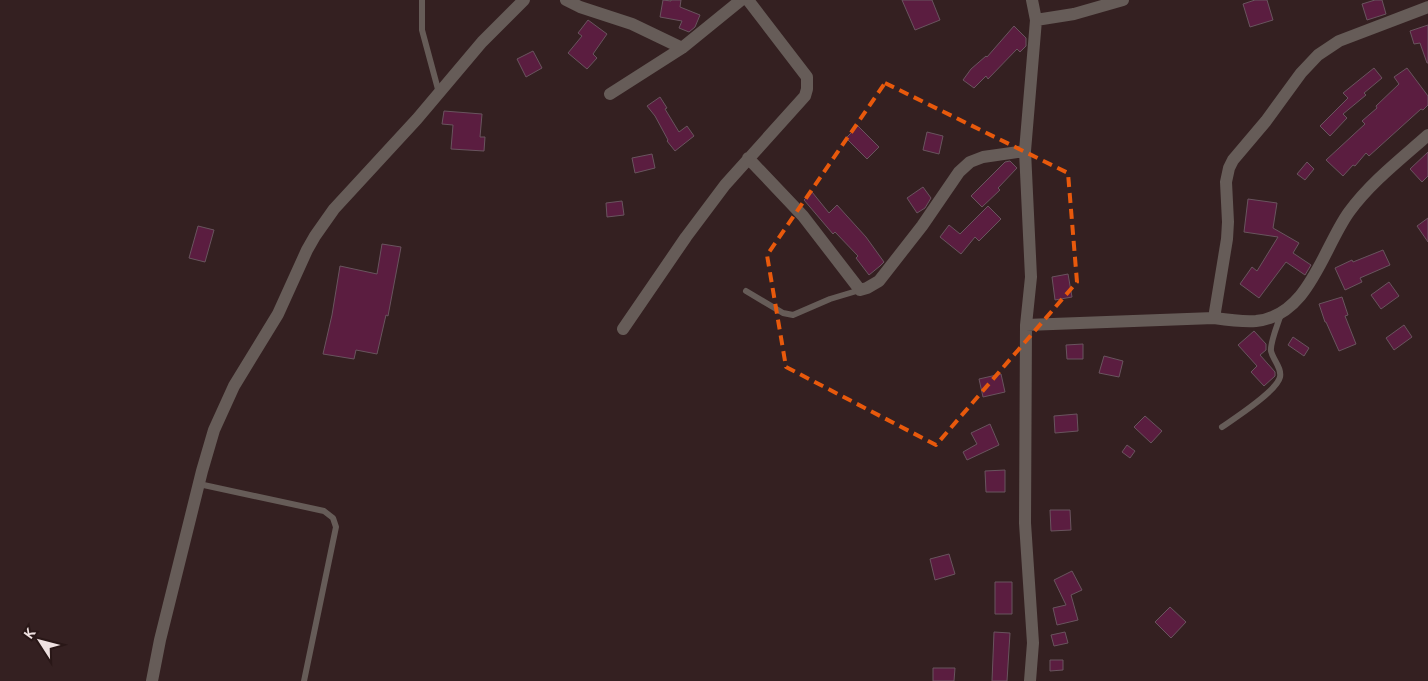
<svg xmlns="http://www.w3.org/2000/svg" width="1428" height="681" font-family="Ubuntu,sans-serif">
<rect width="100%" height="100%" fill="#342021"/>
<path fill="#5b1d40" stroke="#69545e" d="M663,0L671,1V0H681L680,7L700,15L695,27L689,32L679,28L682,21L660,17Z
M902,0H932L940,20L915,30Z
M1255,0H1267L1273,20L1250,27L1243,4Z
M1375,0H1382L1386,14L1367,20L1362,4Z
M588,20L607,34L593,54L597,58L587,69L568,53L582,36L578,33Z
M1428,25V63H1427L1420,43L1414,44L1410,31Z
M1014,26L1026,38V46L1020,52L1017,49L988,79L986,76L974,88L963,80L971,69L986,56L987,57Z
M533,51L542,68L526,77L517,59Z
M1374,68L1382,78L1364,93L1366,95L1343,114L1347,118L1330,136L1320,126L1348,98L1343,93Z
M1407,68L1428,96V105L1423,110L1421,109L1369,156L1366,153L1355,166L1353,165L1343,176L1326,160L1365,124L1362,121L1377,108L1376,106L1399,84L1394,77Z
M660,97L667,108L665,109L679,132L687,126L694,136L675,151L667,141L668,140L655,116L647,106Z
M444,111L482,114L480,137H485L484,151L451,149L453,125L442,124Z
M858,126L879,147L867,159L846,138Z
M927,132L943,136L939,154L923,150Z
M1428,152V176L1422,182L1410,169Z
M652,154L655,168L635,173L632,158Z
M1010,161L1017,168L998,188L1000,190L982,207L971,196L1005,162Z
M1307,162L1314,169L1305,180L1297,174Z
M923,187L931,198L925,208L917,213L907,198Z
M812,192L829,213L837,205L866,237L884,262L880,266L869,275L856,258L858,256L835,232L833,234L804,200Z
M1248,199L1277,203L1273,228L1299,243L1293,253L1311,265L1305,275L1286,262L1259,298L1240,284L1252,267L1257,271L1278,237L1244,232Z
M622,201L624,215L607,217L606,203Z
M988,206L1001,219L979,241L975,237L961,254L940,237L949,225L960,234Z
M1428,218V242L1417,226Z
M198,226L214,230L205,262L189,258Z
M382,244L401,247L388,316L386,315L377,354L356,350L354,359L323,354L332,315L340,266L377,274Z
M1383,250L1390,265L1360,278L1362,282L1345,290L1335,268L1352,260L1353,262Z
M1068,274L1072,297L1055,300L1052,277Z
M1389,282L1399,296L1381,309L1371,295Z
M1342,297L1348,315L1345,316L1356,344L1339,351L1326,322H1325L1319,304Z
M1404,325L1412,337L1394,350L1386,338Z
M1254,331L1266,344V350L1260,355L1275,372V376L1264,386L1251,372L1257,366L1238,345Z
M1293,337L1309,348L1304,356L1288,345Z
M1083,344V359H1067L1066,345Z
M1104,356L1123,361L1119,377L1099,373Z
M1001,374L1005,392L983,397L979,379Z
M1077,414L1078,431L1055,433L1054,416Z
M1145,416L1162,431L1151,443L1134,427Z
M990,424L999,445L967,460L963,452L977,444L971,433Z
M1127,445L1135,451L1130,458L1122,452Z
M1005,470V492H986L985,471Z
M1050,510H1070L1071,530L1051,531Z
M949,554L955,574L935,580L930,559Z
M1072,571L1082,590L1071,595L1078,620L1057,625L1053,608L1066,605L1054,580Z
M995,582H1012V614H995Z
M1170,607L1186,622L1171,638L1155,622Z
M994,632L1010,633L1007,681H992Z
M1065,632L1068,643L1054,646L1051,635Z
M1050,660H1063V670L1050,671Z
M933,668H955L954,681H933Z"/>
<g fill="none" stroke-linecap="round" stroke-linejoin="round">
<path stroke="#665c58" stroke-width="6" d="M422,0V30L439,93
M746,291L783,313L793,315L830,299L860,290
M1222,427C1235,418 1277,391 1280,377C1282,368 1273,360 1271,351C1270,342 1278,324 1281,314
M199,484L324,511L333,518L336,527L304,681"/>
<path stroke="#665c58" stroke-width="12" d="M566,0L580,7L632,24L682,48
M1036,20L1074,14L1123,0
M610,94L682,48L741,0
M748,158L803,216L860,290L867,288L879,281L922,226L959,172L970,162L983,157L1025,151
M1214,318L1227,239L1228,222L1226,182L1229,168L1233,160L1266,121L1301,73L1318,55L1339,41L1428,7
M1026,325L1214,318C1228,320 1242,322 1256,321C1309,316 1323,248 1349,212C1371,182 1401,159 1428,135
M623,329L686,237L725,185L805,96L807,89V77L748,0
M152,681L160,640L202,471L214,430L234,386L278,314L307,250L315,236L334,209L417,119L482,42L524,0
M1030,681L1033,643L1025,523L1026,325L1031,277L1025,151L1036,20L1032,0"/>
</g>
<path fill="none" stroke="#e8590c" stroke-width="4" stroke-dasharray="10 6" stroke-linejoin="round" d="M885,83L1068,173L1077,282L936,445L786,367L767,255Z"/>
<g transform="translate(40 641) rotate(306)" stroke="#291717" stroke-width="4" paint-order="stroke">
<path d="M0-4L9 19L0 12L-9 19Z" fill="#efe1e1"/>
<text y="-8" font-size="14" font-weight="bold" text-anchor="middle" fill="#efe1e1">K</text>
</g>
</svg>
